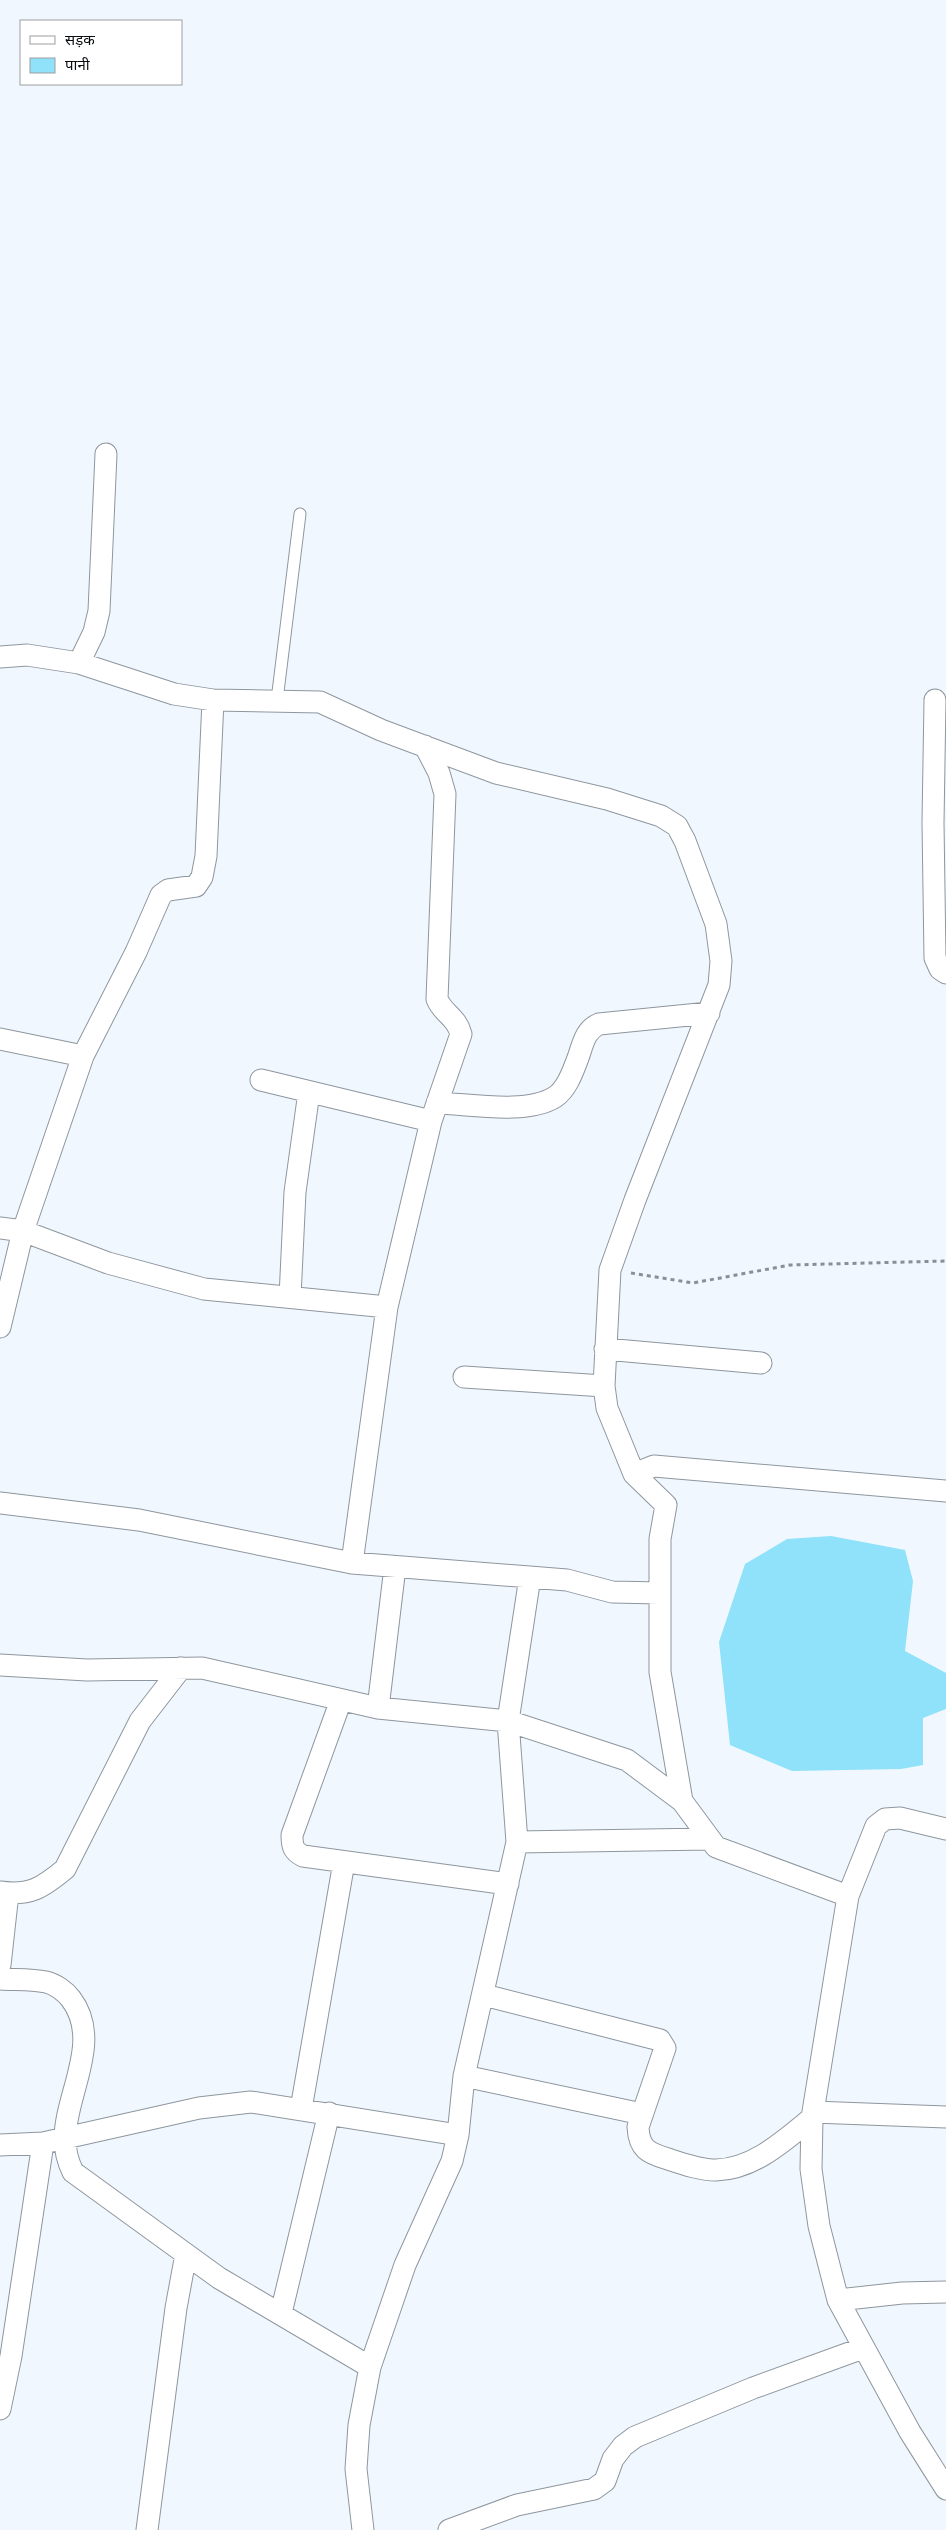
<svg xmlns="http://www.w3.org/2000/svg" width="946" height="2530" font-family="Montserrat,'Noto Sans Devanagari',sans-serif">
<rect width="100%" height="100%" fill="#f0f7ff"/>
<path fill="#8fe2f9" d="M831,1536L905,1550L913,1581L905,1651L946,1673V1709L923,1718V1765L901,1769L792,1771L730,1745L719,1642L745,1564L787,1539Z"/>
<g fill="none" stroke-linecap="round" stroke-linejoin="round">
<defs>
<path id="service" d="M277,700L300,514"/>
<path id="minor" d="M0,657L27,655L79,663L174,694L213,700L320,702L381,730L496,773L607,799L661,816L677,826L685,841L716,924L721,961L719,985L635,1200L610,1270L604,1386L607,1408L634,1474L666,1505L660,1539V1672L682,1801
M79,663L94,632L99,611L106,454
M935,700L933,823L935,958L940,969L946,973
M0,1039L83,1056
M261,1080L431,1121
M437,1103C470,1104 526,1115 555,1097C567,1089 573,1071 578,1058C583,1044 585,1030 599,1024L709,1013
M0,1228L23,1231L108,1263L204,1289L387,1307
M290,1297L295,1192L309,1092
M0,1327L23,1231L83,1056L136,952L161,895L168,890L196,886L202,877L206,856L213,700
M605,1349L761,1363
M464,1377L604,1386
M634,1474L654,1466L946,1491
M0,1503L139,1520L352,1563L567,1580L612,1592L660,1593
M352,1563L387,1307L431,1121L461,1034C456,1016 443,1014 437,999L445,794L439,773L425,746
M0,1665L87,1670L202,1668L378,1708L508,1721L627,1760L682,1801L716,1847L848,1896
M341,1700L292,1835C292,1846 293,1851 303,1856L508,1884
M378,1708L395,1567
M946,1829L900,1818L885,1819L876,1826L848,1896L812,2118L811,2169L819,2226L838,2300L910,2432L946,2489
M517,1842L709,1839
M0,1892C30,1896 42,1888 65,1869L140,1721L181,1668
M0,1965L8,1893
M0,1979C15,1980 31,1979 46,1982C55,1984 65,1991 71,1999C103,2041 65,2094 65,2139C65,2151 68,2162 73,2172L219,2278L370,2367
M484,1995L660,2040L665,2048L638,2127C639,2149 648,2153 668,2159C683,2164 700,2170 716,2170C754,2169 785,2140 812,2118
M464,2076L642,2114
M301,2109L344,1862
M813,2112L946,2117
M0,2145L43,2143L199,2108L251,2102L458,2135
M838,2300L902,2293L946,2292
M281,2313L329,2113
M0,2409L11,2356L43,2143
M147,2530L176,2308L186,2254
M363,2530L356,2469L359,2425L370,2367L405,2265L452,2161L458,2135L464,2076L517,1842L508,1721L530,1577
M449,2530L517,2505L594,2489L605,2481L613,2459L623,2446L635,2437L753,2388L863,2348"/>
</defs>
<use href="#service" stroke="#8e969e" stroke-width="13"/>
<use href="#minor" stroke="#8e969e" stroke-width="23"/>
<path stroke="#8a8f95" stroke-width="3" stroke-dasharray="4 4" stroke-linecap="butt" d="M631,1273L693,1283L790,1265L946,1261"/>
<use href="#service" stroke="#fff" stroke-width="11"/>
<use href="#minor" stroke="#fff" stroke-width="21"/>
</g>
<rect x="20" y="20" width="162" height="65" fill="#ffffff" stroke="#9d9e9f"/>
<rect x="30" y="36" width="25" height="8" fill="#ffffff" stroke="#9d9e9f"/>
<text x="65" y="45" font-size="15" fill="#0a0d10">सड़क</text>
<rect x="30" y="58" width="25" height="15" fill="#8fe2f9" stroke="#9d9e9f"/>
<text x="65" y="70" font-size="15" fill="#0a0d10">पानी</text>
</svg>
